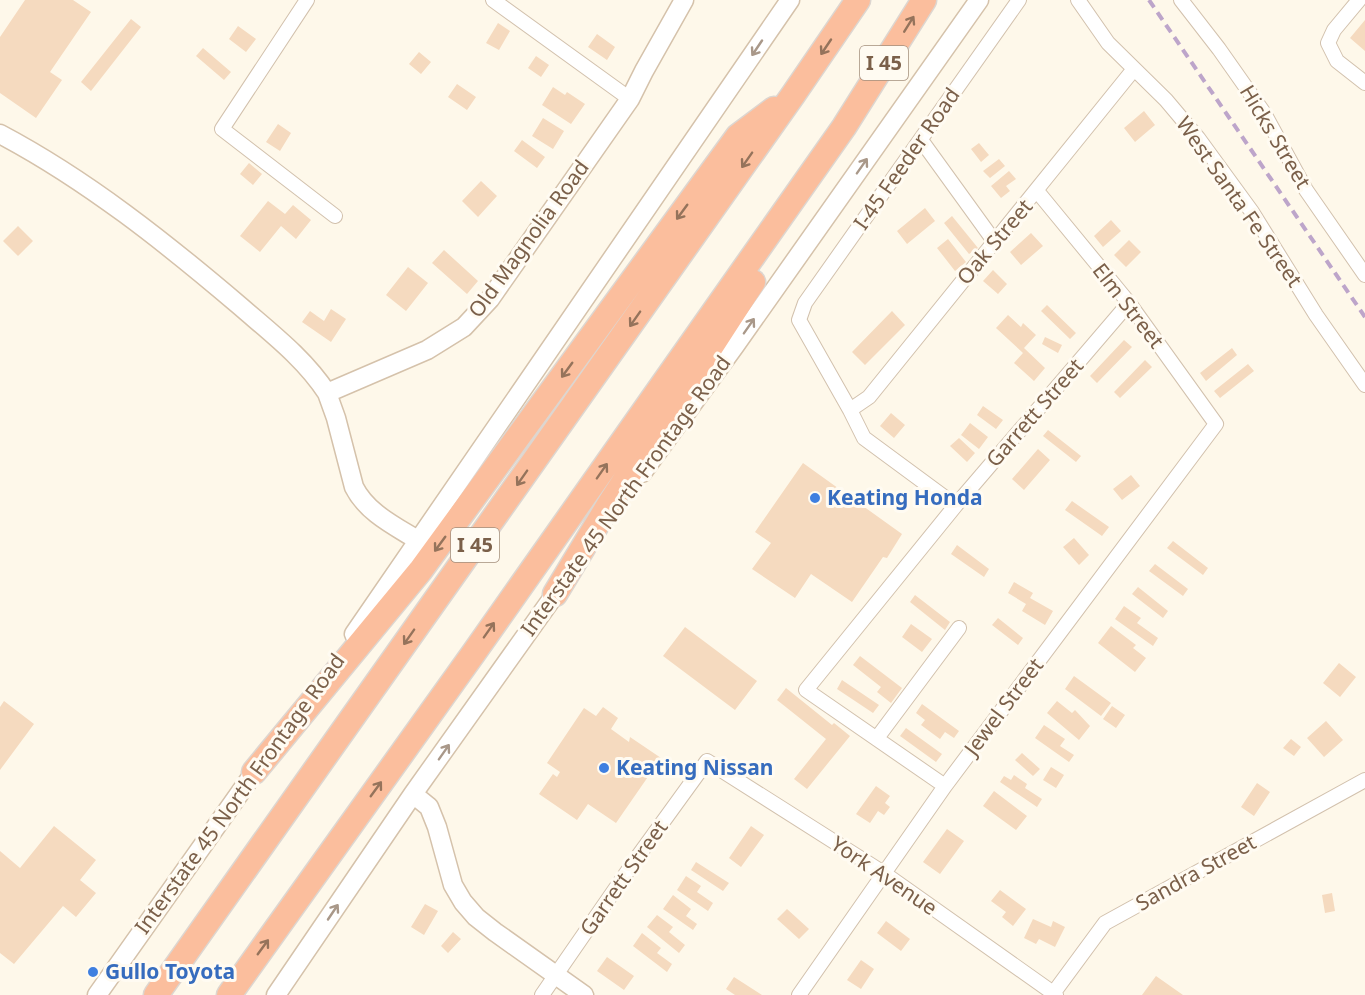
<svg xmlns="http://www.w3.org/2000/svg" width="1365" height="995" font-family="'Noto Sans',sans-serif">
<rect width="100%" height="100%" fill="#fef8ea"/>
<path fill="#f5dabf" d="M25,0H73L91,12L50,72L62,80L36,118L0,93V37Z
M131,19L141,27L91,91L81,82Z
M1365,20V51L1350,38Z
M498,23L510,31L499,50L486,43Z
M238,26L256,39L246,52L229,39Z
M597,34L615,47L607,60L588,47Z
M203,48L231,72L224,80L196,56Z
M419,52L431,62L421,74L409,64Z
M536,56L549,65L541,77L528,68Z
M457,84L476,97L467,110L448,97Z
M553,87L565,95L567,92L585,104L571,124L542,105Z
M1144,111L1155,125L1135,142L1124,128Z
M543,118L564,131L553,149L532,136Z
M278,124L291,133L280,151L266,142Z
M522,140L545,157L537,168L514,151Z
M979,143L989,155L981,162L971,149Z
M999,159L1005,166L990,178L983,171Z
M249,163L262,174L253,185L240,174Z
M1009,171L1016,179L1006,186L1010,191L1001,198L991,186Z
M481,181L497,196L478,217L462,201Z
M268,201L285,214L293,205L311,220L296,239L281,226L260,252L240,236Z
M925,208L935,221L907,244L897,231Z
M952,216L978,248L969,254L944,223Z
M1111,220L1121,231L1103,247L1094,236Z
M18,226L33,241L18,256L3,241Z
M1031,233L1043,246L1021,265L1010,252Z
M948,239L966,262L955,271L937,248Z
M1129,240L1141,252L1126,267L1114,255Z
M444,250L478,281L467,294L432,263Z
M408,267L428,283L406,311L386,295Z
M993,270L1007,284L998,294L983,281Z
M1047,305L1076,333L1070,339L1041,311Z
M331,309L346,319L331,342L302,322L310,311L324,321Z
M892,311L905,325L865,365L852,352Z
M1008,315L1021,327L1023,323L1036,335L1024,348L1045,368L1034,381L1014,363L1023,353L996,328Z
M1045,337L1062,345L1058,353L1042,344Z
M1124,340L1132,347L1097,383L1090,376Z
M1232,348L1237,355L1206,381L1200,373Z
M1145,360L1152,367L1120,398L1114,392Z
M1248,364L1254,371L1220,398L1214,391Z
M983,406L1003,420L996,429L977,415Z
M891,413L905,425L894,438L880,426Z
M970,423L988,437L979,449L961,435Z
M1048,430L1081,456L1076,462L1043,436Z
M959,438L975,453L967,462L950,446Z
M1038,449L1050,460L1024,490L1012,479Z
M803,463L902,534L887,558L883,557L852,602L811,574L795,598L752,569L771,543L755,532Z
M1131,475L1140,486L1122,500L1113,489Z
M1072,501L1109,527L1102,536L1065,510Z
M1074,538L1089,555L1079,565L1063,547Z
M1173,541L1208,568L1203,575L1167,548Z
M957,545L989,569L984,577L951,554Z
M1155,564L1188,589L1183,596L1149,571Z
M1014,582L1033,593L1030,598L1053,611L1045,625L1022,611L1026,604L1008,593Z
M1138,587L1168,611L1163,618L1132,594Z
M915,595L950,622L945,630L910,602Z
M1124,606L1141,618L1137,623L1158,638L1153,646L1115,619Z
M998,618L1023,638L1018,645L992,625Z
M911,624L932,639L922,652L902,637Z
M1111,626L1136,645L1133,648L1146,658L1135,672L1098,643Z
M685,627L757,681L735,710L663,656Z
M860,656L902,688L891,703L877,692L881,687L853,665Z
M1339,663L1356,677L1340,697L1323,683Z
M1074,676L1111,703L1101,716L1065,689Z
M842,680L879,705L873,713L837,689Z
M786,688L832,725L834,723L850,736L807,789L794,779L826,739L777,700Z
M4,701L34,724L0,770V707Z
M1057,701L1072,713L1075,710L1090,726L1079,740L1047,713Z
M922,704L959,731L954,738L945,732L940,739L921,725L925,720L916,713Z
M1112,706L1125,715L1116,728L1103,719Z
M603,707L618,718L611,729L629,742L630,737L661,758L616,823L588,804L577,820L539,794L553,774L557,777L560,772L547,763L584,708L596,716Z
M1326,721L1343,740L1324,757L1307,738Z
M1044,725L1065,739L1060,746L1074,755L1069,762L1035,738Z
M906,728L942,754L936,762L900,736Z
M1291,739L1301,747L1294,756L1283,748Z
M1022,753L1040,769L1033,776L1015,760Z
M1051,767L1064,775L1056,788L1043,780Z
M1014,775L1027,784L1025,788L1042,799L1037,807L1000,782L1004,776L1011,780Z
M1257,783L1270,792L1254,816L1241,807Z
M876,786L890,796L885,803L890,807L884,815L878,811L870,823L856,814Z
M994,791L1027,816L1016,830L983,806Z
M54,826L96,860L80,880L96,893L76,917L63,906L14,964L0,953V851L20,868Z
M751,826L764,835L741,867L729,858Z
M947,829L964,841L940,874L923,862Z
M696,862L729,883L723,891L691,870Z
M686,876L701,886L697,892L713,903L708,911L677,890Z
M1000,890L1026,909L1013,926L1002,917L1006,912L991,901Z
M1332,893L1335,911L1325,913L1322,895Z
M673,895L691,909L686,916L697,924L693,930L663,909Z
M425,904L438,911L424,935L411,927Z
M787,909L809,929L799,939L777,919Z
M657,915L673,927L669,932L685,945L679,953L647,927Z
M1033,919L1051,927L1053,921L1065,927L1055,947L1039,939L1036,944L1024,938Z
M886,921L910,939L901,951L877,933Z
M453,932L461,939L448,953L441,946Z
M642,933L661,948L657,953L672,964L667,972L633,946Z
M607,957L634,976L624,990L597,971Z
M861,960L874,969L861,989L847,980Z
M1156,976L1183,995H1142Z
M734,977L762,995H735L726,989Z"/>
<g fill="none" stroke-linecap="round" stroke-linejoin="round">
<defs>
<path id="street" d="M307,0L222,129L335,216
M493,0L630,99
M1078,0L1108,43L1166,100L1198,138L1252,212L1316,315L1365,385
M1181,0L1219,49L1264,113L1306,190L1365,275
M1359,0L1334,30L1328,43L1337,61L1365,83
M921,140L994,241
M850,410L869,397L1134,69
M944,497L864,438L850,410L799,320L805,303L1019,0
M877,738L959,628
M945,786L806,690L956,505L1129,303
M542,995L636,859L707,761L885,874L1056,995
M799,995L945,786L1216,424L1129,303L1037,191
M1052,995L1105,923L1365,780"/>
<path id="secondary" d="M0,134C87,180 166,243 240,306C271,333 304,358 327,393L427,350L464,327L490,299L630,99L644,71L684,0
M327,393L336,418L354,487C367,513 395,526 419,541
M642,473L734,347L979,0
M354,634L790,0
M413,794L429,807L437,827L453,885L463,902L476,917L495,932L584,995
M97,995L261,763
M276,995L413,794L561,586"/>
<path id="highway" d="M555,594L610,503L753,282
M254,772L420,571L738,136L774,109
M156,995L793,95L858,0
M229,995L473,654L844,127L924,0"/>
</defs>
<use href="#street" stroke="#d2c1ad" stroke-width="16"/>
<use href="#secondary" stroke="#d5c2ab" stroke-width="21"/>
<use href="#highway" stroke="#ddd6d0" stroke-width="27"/>
<use href="#street" stroke="#fff" stroke-width="14"/>
<use href="#secondary" stroke="#fff" stroke-width="18"/>
<use href="#highway" stroke="#fbbe9d" stroke-width="24"/>
<path stroke="#bda5ca" stroke-width="4" stroke-dasharray="9 6" stroke-linecap="butt" d="M1149,0L1365,317"/>
</g>
<defs><path id="oneway-shaft" d="M-6 0H5M1.5-3L5.5 0L1.5 3" fill="none" stroke-width="1.6" stroke-linecap="round" stroke-linejoin="round" transform="scale(1.5)"/></defs>
<g stroke="#95735b">
<use href="#oneway-shaft" transform="translate(909 24) rotate(-58)"/>
<use href="#oneway-shaft" transform="translate(826 47) rotate(124)"/>
<use href="#oneway-shaft" transform="translate(747 160) rotate(125)"/>
<use href="#oneway-shaft" transform="translate(682 212) rotate(126)"/>
<use href="#oneway-shaft" transform="translate(635 319) rotate(125)"/>
<use href="#oneway-shaft" transform="translate(567 370) rotate(126)"/>
<use href="#oneway-shaft" transform="translate(602 471) rotate(-55)"/>
<use href="#oneway-shaft" transform="translate(522 478) rotate(125)"/>
<use href="#oneway-shaft" transform="translate(440 544) rotate(126)"/>
<use href="#oneway-shaft" transform="translate(489 630) rotate(-55)"/>
<use href="#oneway-shaft" transform="translate(409 637) rotate(125)"/>
<use href="#oneway-shaft" transform="translate(376 789) rotate(-54)"/>
<use href="#oneway-shaft" transform="translate(263 947) rotate(-54)"/>
</g>
<g stroke="#a99889">
<use href="#oneway-shaft" transform="translate(757 48) rotate(124)"/>
<use href="#oneway-shaft" transform="translate(862 166) rotate(-55)"/>
<use href="#oneway-shaft" transform="translate(749 326) rotate(-55)"/>
<use href="#oneway-shaft" transform="translate(444 752) rotate(-55)"/>
<use href="#oneway-shaft" transform="translate(333 912) rotate(-56)"/>
</g>
<g fill="#3f7fe0" stroke="#fffbf2" stroke-width="2">
<circle cx="815" cy="498" r="6"/>
<circle cx="604" cy="768" r="6"/>
<circle cx="93" cy="972" r="6"/>
</g>
<g text-anchor="middle" stroke-width="6" stroke-linejoin="round" paint-order="stroke">
<g fill="#fffbf2" stroke="#a38e7c" stroke-width="1.5">
<rect x="860" y="46" width="48" height="34" rx="4.5"/>
<rect x="451" y="528" width="48" height="34" rx="4.5"/>
</g>
<g font-size="20" font-weight="bold" fill="#7b604a">
<text x="884" y="70">I 45</text>
<text x="475" y="552">I 45</text>
</g>
<g font-size="21" fill="#7b604a" stroke="#fffbf2">
<text transform="translate(1275 137) rotate(59)" y="7">Hicks Street</text>
<text transform="translate(907 159) rotate(-55)" y="7">I-45 Feeder Road</text>
<text transform="translate(1239 202) rotate(55)" y="7">West Santa Fe Street</text>
<text transform="translate(529 239) rotate(-54)" y="7">Old Magnolia Road</text>
<text transform="translate(995 242) rotate(-50)" y="7">Oak Street</text>
<text transform="translate(1128 306) rotate(52)" y="7">Elm Street</text>
<text transform="translate(1035 413) rotate(-49)" y="7">Garrett Street</text>
<text transform="translate(626 496) rotate(-54)" y="7">Interstate 45 North Frontage Road</text>
<text transform="translate(1004 707) rotate(-53)" y="7">Jewel Street</text>
<text transform="translate(240 794) rotate(-54)" y="7">Interstate 45 North Frontage Road</text>
<text transform="translate(1196 873) rotate(-29)" y="7">Sandra Street</text>
<text transform="translate(884 876) rotate(34)" y="7">York Avenue</text>
<text transform="translate(624 878) rotate(-55)" y="7">Garrett Street</text>
</g>
<g font-size="21" font-weight="bold" fill="#366cbe" stroke="#fffbf2" text-anchor="start">
<text x="827" y="505">Keating Honda</text>
<text x="616" y="775">Keating Nissan</text>
<text x="105" y="979">Gullo Toyota</text>
</g>
</g>
</svg>
